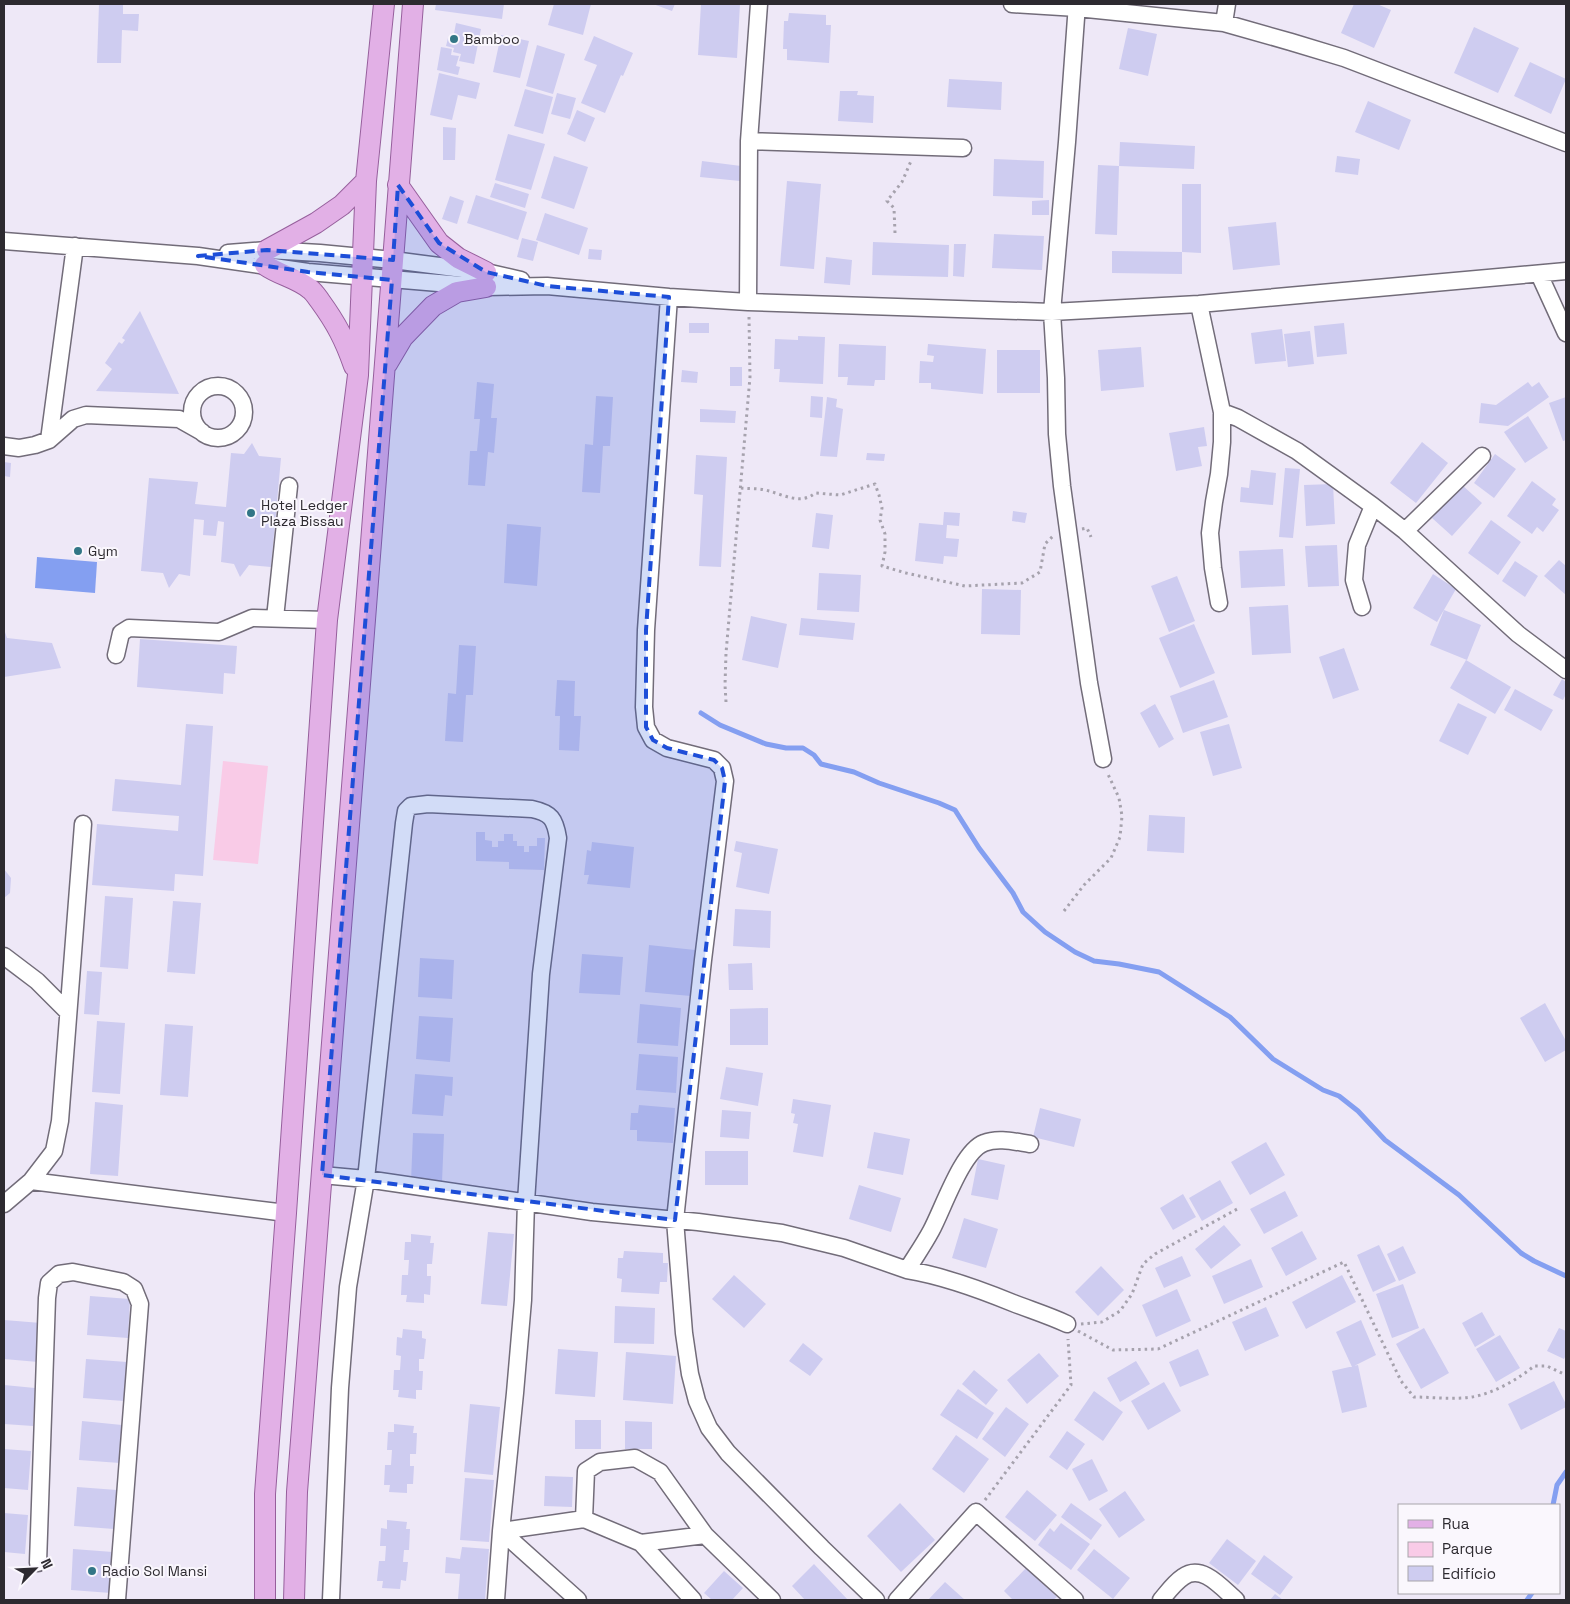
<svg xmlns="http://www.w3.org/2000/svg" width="1570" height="1604" font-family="'Space Grotesk',sans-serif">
<rect width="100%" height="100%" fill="#eee8f7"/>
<path fill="#f9cbe7" d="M223,761L268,766L258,864L213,860Z"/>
<path fill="#849ff1" d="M37,557L97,562L95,593L35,588Z"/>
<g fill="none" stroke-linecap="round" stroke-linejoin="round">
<path stroke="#849ff1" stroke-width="5" d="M701,713L720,725L766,744L786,748H803L814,755L821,764L854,772L879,783L939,803L955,810L979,848L1013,893L1023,912L1045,932L1075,952L1094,961L1119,964L1159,972L1230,1017L1273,1059L1323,1090L1339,1096L1358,1111L1385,1140L1459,1195L1521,1253L1534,1261L1566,1276
M1553,1505L1557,1485L1566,1472
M1527,1600L1532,1593"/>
</g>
<path fill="#ceccf0" d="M99,4H123V14H139L138,31L122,30L121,63H97Z
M436,4H504L502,19L435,10Z
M554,4H591L583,35L548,25Z
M653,4H675L672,11Z
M701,4H740L737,58L698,55Z
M1354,4H1377L1391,10L1374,48L1341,33Z
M789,13L826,15V25H831L829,63L787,60V49H783L784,21H788Z
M456,23L481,29L474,64L459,61L461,54L453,52L454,48L446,46L448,38L453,39Z
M1474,27L1519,48L1498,93L1454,73Z
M1128,28L1157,34L1148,76L1119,69Z
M501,35L529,41L520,78L493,72Z
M594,36L633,53L623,76L621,75L605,113L581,103L597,65L584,60Z
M537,45L565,54L553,94L526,86Z
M441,47L452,49L451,55L459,56L456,66L460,67L458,75L437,70Z
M1530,62L1566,79L1551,114L1514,96Z
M439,73L480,83L476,99L458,95L452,120L430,115Z
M949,79L1002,82L1001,110L947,107Z
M525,89L553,97L543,134L514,126Z
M840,91H858L857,95L874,96L873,123L838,121Z
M557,93L576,98L570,119L551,114Z
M1368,101L1411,120L1399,150L1355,132Z
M577,110L595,118L585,142L567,134Z
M443,127L456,128L455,160H443Z
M508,134L545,144L531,190L495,180Z
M1120,142L1195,146L1194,169L1119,166Z
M554,156L588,167L574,209L541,198Z
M1337,156L1360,159L1358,175L1335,172Z
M994,159L1044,161L1043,198L993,196Z
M702,161L741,166L740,181L700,177Z
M1098,165L1119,166L1117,235L1095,234Z
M787,181L821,184L814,269L780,266Z
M495,183L529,194L525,208L490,197Z
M1182,184H1201V253L1182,252Z
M476,195L527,212L518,240L467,223Z
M450,196L464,201L457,224L442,219Z
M1049,200V215H1032V201Z
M545,213L588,228L579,255L536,240Z
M1276,222L1280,265L1233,270L1228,227Z
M994,234L1044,236L1042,270L992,268Z
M522,238L538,242L533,261L517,257Z
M873,242L949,245L948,277L872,275Z
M954,244H966L964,277L953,276Z
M589,249L602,250L601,260L588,259Z
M1112,251L1182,252V274L1112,273Z
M826,257L852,260L850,285L824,283Z
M140,311L179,394L96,391L112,369L105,363L119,342L122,344L125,340L122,338Z
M689,323H709V333H689Z
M1344,323L1347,354L1317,357L1314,326Z
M1282,329L1286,361L1255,364L1251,333Z
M1310,331L1314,364L1288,367L1284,334Z
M798,336L825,337L823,384L779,382L780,369H774L775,339L798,340Z
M839,344L886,346L885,380H875L874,386L847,385L848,377H838Z
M928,344L986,349L983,394L931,389V383H919L920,361L933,362L934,356L927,355Z
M1141,347L1144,387L1101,391L1098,350Z
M997,350H1040V393H997Z
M730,367H742V386H730Z
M682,370L698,372L697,383L681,382Z
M477,382L494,384L491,418H497L494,453L488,452L485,486L468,485L470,451H477L480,419H474Z
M1528,382L1532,387L1539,382L1549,397L1508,426L1479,423L1481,403L1496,405Z
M596,396L613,397L610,446H603L600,493L582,492L585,444L593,445Z
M811,396L823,397L822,418L810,417Z
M827,397L837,399L836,407L843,409L837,457L820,456Z
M1566,397V440L1563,441L1549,403Z
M700,409L736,411L735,423L700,422Z
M1528,416L1548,448L1525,463L1504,432Z
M1204,427L1207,446L1198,447L1202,466L1176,471L1169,433Z
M1422,442L1448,463L1416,503L1390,483Z
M252,443L259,456L281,458L271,567L249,565L240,577L234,564L221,562L224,522L218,521L216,536L203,535L204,520L194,519L190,576L179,574L169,588L163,573L141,571L149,478L198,482L195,504L226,507L231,453L244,454Z
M867,453L885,454L884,461L866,460Z
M1495,454L1516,469L1494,498L1474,483Z
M696,455L727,457L721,567L699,566L703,495L694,494Z
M4,462L11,463L10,477L4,476Z
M1285,468L1300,469L1293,538L1279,537Z
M1251,470L1276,473L1273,505L1240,502L1241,487L1249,488Z
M1532,481L1556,499L1552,505L1559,510L1543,532L1537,527L1532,534L1507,516Z
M1333,484L1335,524L1306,526L1304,485Z
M1462,485L1482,503L1452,536L1432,518Z
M1013,511L1027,513L1025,523L1012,521Z
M944,512L960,513L959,526L947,525L946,538L959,539L957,557L944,556L943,564L915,561L919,523L943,525Z
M816,513L833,515L829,549L812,547Z
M1491,520L1521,542L1498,575L1468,553Z
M507,524L541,527L537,586L504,583Z
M1337,545L1339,586L1308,587L1305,546Z
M1283,549L1285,586L1241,588L1239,551Z
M1559,560L1566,566V595L1544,576Z
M1515,561L1538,576L1525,597L1502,581Z
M819,573L861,575L859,612L817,610Z
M1433,574L1456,589L1437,622L1413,608Z
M1177,576L1195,621L1169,632L1151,586Z
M982,589L1021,590L1020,635L981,634Z
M1288,605L1291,653L1252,655L1249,607Z
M1444,610L1481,625L1467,660L1430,645Z
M751,616L787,624L778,668L742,660Z
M801,618L855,623L853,640L799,635Z
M1194,624L1215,673L1180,688L1159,638Z
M4,629L7,638L52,643L61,668L4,677Z
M140,639L237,646L235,674L224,673L223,694L137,687Z
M459,645L476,646L473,695H466L463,742L445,741L448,693L456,694Z
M1344,648L1359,690L1333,699L1319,657Z
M1466,660L1511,687L1495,714L1450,688Z
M1562,679L1566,682V694L1563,700L1553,695Z
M557,680L575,681L574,716H581L579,751L559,750L560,716H555Z
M1214,680L1228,717L1183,733L1170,696Z
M1515,689L1553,710L1541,731L1504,710Z
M1458,703L1487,717L1468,755L1439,741Z
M1155,704L1174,739L1159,748L1140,713Z
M186,724L213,726L203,876L175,874L174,891L92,885L97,824L178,831L179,816L112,811L115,779L181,785Z
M1229,724L1242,768L1213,776L1200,732Z
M1149,815L1185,817L1184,853L1147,851Z
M476,832H485V840L492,841V847H498V841H504V834H513V841H517V846H524V852H529V846H537V838H545L544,870L509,869V862L476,861Z
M736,841L778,849L769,894L736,887L742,853L734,851Z
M592,842L634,847L630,888L587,884L589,875H584L587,850L591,851Z
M4,869L11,878L10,893L4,898Z
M105,896L133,898L128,969L100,967Z
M173,901L201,903L195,974L167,972Z
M735,909L771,911L770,948L733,946Z
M649,945L695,950L691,996L645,992Z
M582,954L623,957L620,995L579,993Z
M420,958L454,960L452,999L418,997Z
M752,963L753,990H729L728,964Z
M87,971L102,972L99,1015L84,1014Z
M1545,1003L1566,1041V1050L1545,1062L1520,1018Z
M640,1004L681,1008L678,1046L637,1043Z
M768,1008V1045H730V1009Z
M419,1016L453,1018L450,1062L416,1059Z
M97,1021L125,1023L120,1094L92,1092Z
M165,1024L193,1026L188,1097L160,1095Z
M639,1054L678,1057L676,1093L636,1090Z
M726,1067L763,1073L758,1106L720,1099Z
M415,1074L453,1077L452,1096L445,1095L443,1116L412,1114Z
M793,1099L831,1105L823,1157L793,1152L798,1124L793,1123L795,1114L791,1113Z
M95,1102L123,1105L118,1176L90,1174Z
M639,1105L675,1108L673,1143L637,1141V1130H630L631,1113H638Z
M1040,1108L1081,1119L1074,1147L1033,1137Z
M722,1110L751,1112L749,1139L720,1137Z
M874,1132L910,1139L903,1175L867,1168Z
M413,1133L444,1134L442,1182L411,1181Z
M1266,1142L1285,1175L1250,1195L1231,1162Z
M705,1151H748V1185H705Z
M978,1159L1005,1165L998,1200L971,1195Z
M1220,1180L1233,1203L1202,1221L1189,1198Z
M859,1185L901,1198L891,1232L849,1219Z
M1285,1191L1298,1216L1264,1234L1250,1209Z
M1183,1194L1196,1217L1173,1230L1160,1208Z
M964,1218L998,1229L986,1268L952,1258Z
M1224,1225L1241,1245L1211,1269L1195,1249Z
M1302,1231L1317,1259L1286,1276L1271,1248Z
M488,1232L514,1234L507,1306L481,1304Z
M411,1234L431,1236L430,1243H434L432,1264H427V1276H431L430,1295L424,1294V1303L406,1302L407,1295H401L402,1275H408L409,1260H404L405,1242H411Z
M1379,1245L1396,1281L1373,1292L1357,1255Z
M1403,1246L1416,1273L1399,1281L1387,1254Z
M624,1251L663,1253V1263H668L667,1282H660L659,1294L621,1292L622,1279L617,1278L618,1258H623Z
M1182,1256L1191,1276L1164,1288L1155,1268Z
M1251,1259L1263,1287L1224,1304L1212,1276Z
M1101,1266L1124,1290L1098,1316L1075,1292Z
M734,1275L766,1304L744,1328L712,1299Z
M1342,1275L1356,1302L1306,1329L1292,1302Z
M1403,1284L1419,1328L1392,1338L1376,1294Z
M1177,1289L1191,1321L1156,1337L1142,1305Z
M90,1296L130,1299L128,1338L87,1335Z
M615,1306L655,1308L654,1344L614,1343Z
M1266,1307L1279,1336L1245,1351L1232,1322Z
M1482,1312L1495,1335L1475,1347L1462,1323Z
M4,1320L41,1323L38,1362L4,1359Z
M1361,1320L1376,1355L1352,1367L1336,1332Z
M1424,1328L1449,1373L1421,1389L1396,1344Z
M1559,1328L1566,1331V1355L1564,1359L1547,1351Z
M403,1329L422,1331V1338L426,1339L424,1359H419V1371H423L422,1390H416V1399L398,1397L399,1390H393L394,1370H400L401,1356L396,1355L397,1337L402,1338Z
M1500,1335L1520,1368L1496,1382L1476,1349Z
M803,1343L823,1359L810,1376L789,1361Z
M558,1349L598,1352L595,1397L555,1394Z
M1198,1349L1209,1375L1180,1387L1169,1362Z
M626,1352L676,1356L673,1404L623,1400Z
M1039,1353L1059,1376L1027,1404L1007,1380Z
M86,1359L127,1362L124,1401L83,1398Z
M1136,1361L1150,1384L1120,1402L1107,1378Z
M1358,1365L1367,1407L1342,1413L1332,1371Z
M974,1370L998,1390L986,1405L962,1384Z
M1554,1381L1566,1404V1407L1521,1430L1508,1404Z
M1164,1382L1181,1411L1148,1430L1131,1401Z
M4,1385L35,1388L33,1426L4,1424Z
M958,1389L994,1413L977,1439L940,1415Z
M1094,1391L1123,1412L1103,1441L1074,1420Z
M470,1404L500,1407L493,1475L464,1472Z
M1006,1407L1029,1424L1005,1457L982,1439Z
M575,1420H601V1449H575Z
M82,1421L122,1425L120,1463L79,1460Z
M625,1421L652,1422V1449H625Z
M394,1424L414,1426L413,1433H417L416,1454H410V1466H414L413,1484H407V1493L389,1492L390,1485H384L385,1465H391L392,1450H387L388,1432H394Z
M1067,1431L1085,1444L1067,1470L1049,1457Z
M956,1435L989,1459L964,1493L932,1469Z
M4,1449L31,1451L28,1490L4,1488Z
M1092,1459L1108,1491L1089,1501L1072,1469Z
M545,1476L573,1477L572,1507L544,1506Z
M465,1478L494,1480L489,1542L460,1540Z
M77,1487L117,1490L114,1529L74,1526Z
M1027,1490L1057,1515L1035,1541L1005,1517Z
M1125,1491L1145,1520L1119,1538L1099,1509Z
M900,1503L935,1540L901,1572L867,1536Z
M1071,1503L1102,1525L1091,1540L1061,1517Z
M4,1513L28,1515L25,1554L4,1552Z
M387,1520L407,1522L406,1529H410L409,1550H404L403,1562H408L406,1581L401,1580L400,1589L382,1588L383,1581H377L379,1561H385L386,1546H380L381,1528L387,1529Z
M1061,1523L1090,1544L1071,1570L1038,1545L1050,1528L1054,1532Z
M1227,1539L1256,1561L1238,1585L1209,1563Z
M462,1547L489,1549L485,1600L458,1599L460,1574L445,1573L446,1557L460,1559Z
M73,1549L113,1552L111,1593L71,1590Z
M1094,1549L1130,1578L1113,1599L1077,1570Z
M1264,1555L1293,1577L1280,1595L1251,1574Z
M814,1564L848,1600H805L792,1586Z
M1026,1568L1057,1597L1053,1600H1013L1004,1591Z
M724,1571L743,1588L732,1600H712L704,1593Z
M945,1582L965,1600H928Z
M1275,1594L1283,1600H1270Z"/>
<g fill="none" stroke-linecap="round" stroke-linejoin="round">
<defs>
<path id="minor" d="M1012,4L1077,8L1224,23L1291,42L1344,58L1566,143
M1077,4L1067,142L1052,312L1056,378L1057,434L1062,486L1089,683L1103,759
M1224,23L1227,4
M749,141L963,148
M4,241L198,256L308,272L486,287L547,286L669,297L748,302L1052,312L1199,304L1566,271
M228,253L267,250L320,253L393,260L486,272L521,280
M1539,274L1566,333
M669,297L646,630L644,707L646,727L653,740L667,748L714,760L722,768L725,781L703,960L675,1220L684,1333L690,1374L697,1401L709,1428L728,1453L822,1548L876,1600
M748,302L749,141L759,4
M1199,304L1222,412V442L1219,474L1214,502L1210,533L1213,568L1219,603
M192 412a26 26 0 1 1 52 0a26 26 0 1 1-52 0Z
M1222,412L1238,418L1297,451L1373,506L1405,531L1518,634L1566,670
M49,440L75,246
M4,446L19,448L35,445L49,440L73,419L86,415L179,419L202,432
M1405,531L1482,456
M1362,607L1354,580L1357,545L1373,506
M275,618L289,486
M116,655L121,633L129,628L219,632L252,618L327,620
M4,956L37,981L68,1012
M1030,1144C1016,1142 998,1137 984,1143C962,1151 943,1209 931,1231C924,1244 915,1257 907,1270C944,1276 979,1289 1013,1303C1031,1310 1050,1316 1067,1324
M322,1175L366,1179L592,1212L698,1222L782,1233L844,1248L907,1270
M31,1181L286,1213
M4,1204L31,1181L54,1151L60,1121L83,824
M584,1519L586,1471L600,1462L635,1458L660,1472L705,1535
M501,1531L584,1519L641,1543L693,1600
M501,1531L578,1600
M641,1543L705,1535L772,1600
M38,1563L47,1298L49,1283L59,1274L73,1272L123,1282L134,1289L140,1304L117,1600
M331,1600L340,1388L348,1287L366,1179L404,823L406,811L411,806L428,804L532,809C551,813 555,819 558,838L541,974L526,1202L523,1300L515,1393L501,1531L496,1600
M897,1600L976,1512L1075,1600
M1161,1600C1167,1593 1174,1583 1183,1577C1202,1563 1222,1588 1236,1600"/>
<path id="major" d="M398,185L439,243L458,258L486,272
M267,250L316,223L342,205L366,181
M265,265C279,275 297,278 310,289C314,292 317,297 320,301C336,323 345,340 354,366
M387,364L403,337L433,306L457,292L486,287
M265,1600V1494L286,1213L327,620L358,375L366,181L384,4
M294,1600L297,1492L413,4"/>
</defs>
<use href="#minor" stroke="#726c79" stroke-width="19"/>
<use href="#major" stroke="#965f9c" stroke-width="22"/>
<path stroke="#a6a2ad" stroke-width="3" stroke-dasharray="2.5 4" stroke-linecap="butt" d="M895,233L894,208L887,201L902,182L911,161
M741,488C750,489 760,488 769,491C784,495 801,505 815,493L840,495L875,484L879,495L882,508L880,520L885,534V552L882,566L906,573L965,586L1022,583L1040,572L1045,544L1054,535
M1082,529L1087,528L1091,537
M726,702L725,685L726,653L750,377L749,317
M1064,911L1084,885L1111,858L1120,837L1122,816L1119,798L1107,772
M1081,1324L1102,1322L1120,1311L1132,1294L1143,1264L1155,1254L1239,1208
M1078,1331L1113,1350L1158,1349L1344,1262L1401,1381L1414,1397C1433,1397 1453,1400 1472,1397C1492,1394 1519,1379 1534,1366H1547L1566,1375
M985,1500L1071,1385L1068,1339"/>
<use href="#minor" stroke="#fff" stroke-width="16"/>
<use href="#major" stroke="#e2b0e6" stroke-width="20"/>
</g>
<path fill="#1d4ed8" fill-opacity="0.2" stroke="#1d4ed8" stroke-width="4" stroke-dasharray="10 6" stroke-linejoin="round" d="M398,185L439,243L486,272L547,286L669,297L646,630V727L653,740L667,748L714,760L722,768L725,781L675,1220L322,1175L392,280L308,272L198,256L267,250L393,260Z"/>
<g fill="#327686" stroke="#faf7fd" stroke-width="2">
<circle cx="454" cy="39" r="5"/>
<circle cx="251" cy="513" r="5"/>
<circle cx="78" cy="551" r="5"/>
<circle cx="92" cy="1571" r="5"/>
</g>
<g text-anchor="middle" stroke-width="4" stroke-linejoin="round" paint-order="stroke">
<g font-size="14" fill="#2d2a30" stroke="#faf7fd" text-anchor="start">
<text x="464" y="44">Bamboo</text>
<text x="261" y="510">Hotel Ledger<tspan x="261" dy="16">Plaza Bissau</tspan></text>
<text x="88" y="556">Gym</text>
<text x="102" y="1576">Radio Sol Mansi</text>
</g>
</g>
<rect width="1570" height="1604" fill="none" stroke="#2d2a30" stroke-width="10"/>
<rect x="1398" y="1504" width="162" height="90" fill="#faf7fd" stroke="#a8a5ab"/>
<rect x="1408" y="1520" width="25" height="8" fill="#e2b0e6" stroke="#a8a5ab"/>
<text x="1442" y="1529" font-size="15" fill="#2d2a30">Rua</text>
<rect x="1408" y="1542" width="25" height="15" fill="#f9cbe7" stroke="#a8a5ab"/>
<text x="1442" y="1554" font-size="15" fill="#2d2a30">Parque</text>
<rect x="1408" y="1566" width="25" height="15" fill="#ceccf0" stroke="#a8a5ab"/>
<text x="1442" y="1579" font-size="15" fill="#2d2a30">Edifício</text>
<g transform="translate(35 1569) rotate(66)" stroke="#faf7fd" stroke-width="4" paint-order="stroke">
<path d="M0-4L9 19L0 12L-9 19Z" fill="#2d2a30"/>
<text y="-8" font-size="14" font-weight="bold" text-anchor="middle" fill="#2d2a30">N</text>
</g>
</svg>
